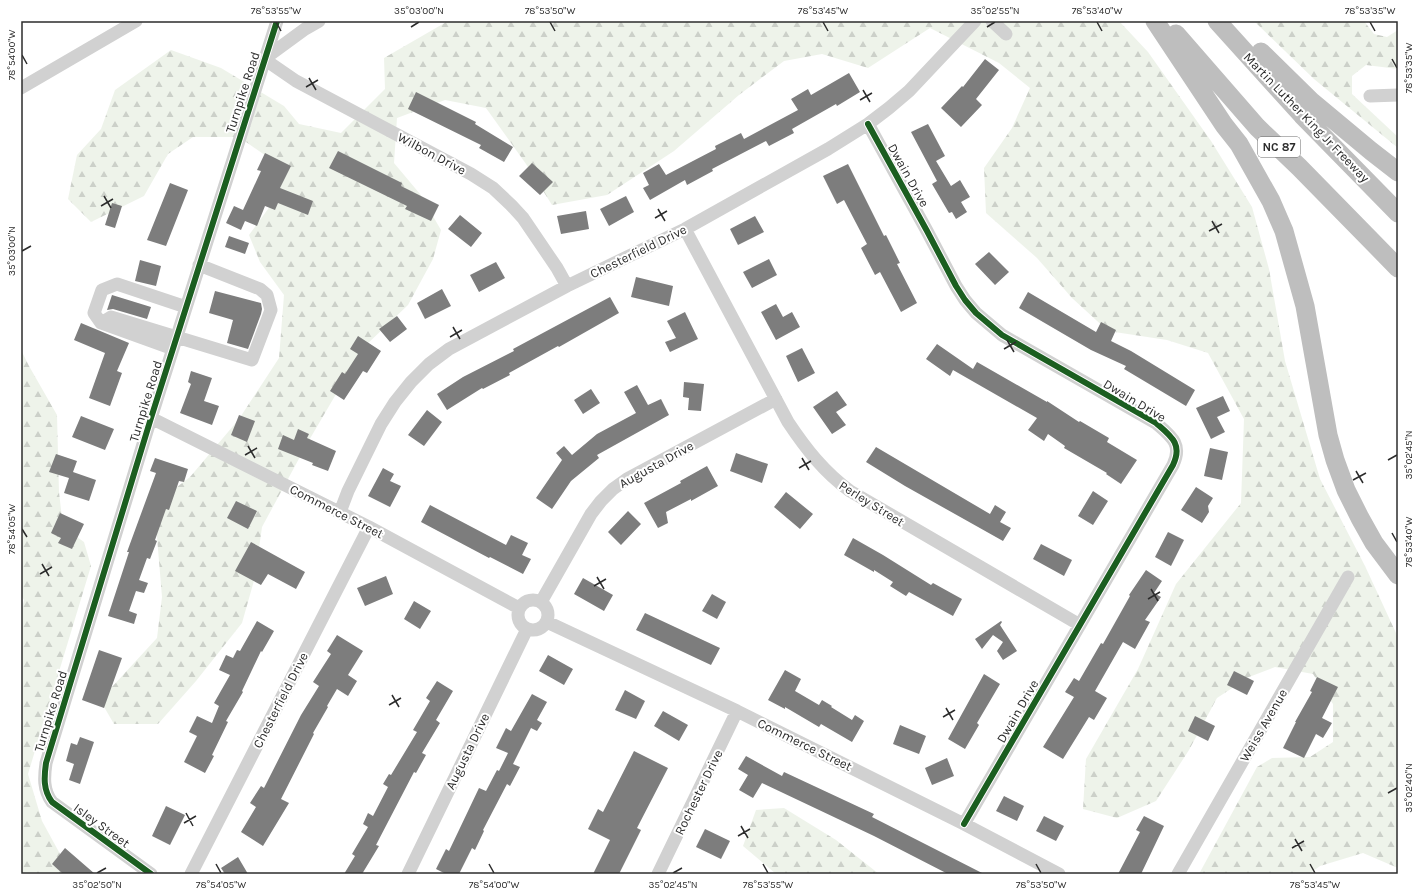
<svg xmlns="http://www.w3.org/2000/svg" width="1419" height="895" font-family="Karla,sans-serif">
<defs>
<pattern id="forest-firs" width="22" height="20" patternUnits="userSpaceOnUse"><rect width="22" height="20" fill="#eef3ea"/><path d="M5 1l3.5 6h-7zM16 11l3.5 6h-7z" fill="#ccd0c9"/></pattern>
</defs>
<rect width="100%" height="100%" fill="#fff"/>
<path fill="url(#forest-firs)" d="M448,21H1119L1148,52L1211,141L1252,207L1269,269L1285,361L1320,479L1365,566L1396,633L1398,640V868L1363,853L1320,866L1309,874H1199L1257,767L1272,758L1310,757L1333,742V704L1313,674L1275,667L1249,677L1217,698L1189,750L1156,801L1117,818L1083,809L1086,759L1138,669L1176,584L1241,503L1244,419L1208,353L1167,340L1108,331L1072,298L1037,258L986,213L984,168L1012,128L1030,88L999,63L930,28L868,68L822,54L784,61L739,95L674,151L607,195L552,205L526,164L486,108L445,100L397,118L394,163L420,194L441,230L433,259L408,305L363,348L308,442L262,527L255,577L242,623L196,681L158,724H114L100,700L157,638L162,597L157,537L156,503L190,477L239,419L279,358L284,295L260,262L249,235L276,198L279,165L239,137H193L168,154L144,196L91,222L68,199L77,155L101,129L115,90L171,50L221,68L284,106L299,124L341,133L385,89L384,58Z
M1254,21H1364L1374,34L1387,37L1398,30V69L1366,65L1352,76V94L1398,137V148L1314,79Z
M21,350L29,366L57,415L59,492L63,527L84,542L91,566L28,774L42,821L71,874H21V613L24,600L21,595Z
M784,808L836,840L879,874H776L743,846L756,810Z"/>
<path fill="#7d7d7d" d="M985,59L999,70L976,99L982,105L961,127L941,108L962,86L963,87Z
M849,73L860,92L837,106L836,104L792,129L794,133L769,146L766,141L712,169L713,171L687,185L685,180L650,200L643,188L649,185L643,173L659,164L666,175L716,149L715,146L741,133L744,139L798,110L791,99L808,89L811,95Z
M416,92L476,122L475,124L513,147L504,162L479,148L481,145L408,109Z
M928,124L945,156L936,161L951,186L960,180L970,197L961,202L967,212L956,219L952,212L949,213L932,184L937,181L911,132Z
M338,151L402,183L401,186L439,205L431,221L405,209L407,206L329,168Z
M265,153L291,166L280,188L313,201L308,215L278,203L275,210L265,206L257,226L245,221L241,230L226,223L234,206L243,210L261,171L257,170Z
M532,163L553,182L540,195L519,176Z
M848,164L884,236L886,235L900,263L897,264L917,303L901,312L880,272L875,275L861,248L867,244L844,200L837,204L823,176Z
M170,183L188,190L166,246L147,240Z
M626,196L634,212L609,226L600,209Z
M112,203L122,206L115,228L105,225Z
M586,211L589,229L561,234L557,216Z
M460,215L482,233L471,247L448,229Z
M755,216L764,232L738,245L730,229Z
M229,236L249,243L245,254L225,247Z
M989,252L1009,272L995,285L975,264Z
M769,259L777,275L752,288L743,272Z
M140,260L161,266L156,286L135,281Z
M496,262L505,278L479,292L470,275Z
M636,277L673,286L669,306L631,297Z
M442,289L451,306L425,319L417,303Z
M215,291L261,303L262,309L261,314L248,349L227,343L233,320L209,313Z
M1028,292L1096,332L1101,322L1116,330L1111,341L1131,351L1195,390L1186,406L1124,369L1126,366L1091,350L1019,308Z
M112,295L151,307L147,319L113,309L107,310Z
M610,297L619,313L559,347L558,346L509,373L510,375L483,389L482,388L447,410L437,394L463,377L514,351L513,349Z
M776,304L783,317L792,312L800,327L776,340L761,312Z
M685,312L698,339L670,352L665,342L676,338L667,321Z
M397,316L407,329L390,342L379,329Z
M81,323L129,343L117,371L122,373L110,406L89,398L105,353L74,340Z
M358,336L381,351L367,373L363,371L344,400L330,391L342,372L345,374L358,354L350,349Z
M937,344L973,369L977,362L1047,402V401L1079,422L1080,421L1109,438L1107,442L1137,460L1121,484L1106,474L1107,473L1064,448L1065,446L1048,434L1044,441L1028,430L1037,418L953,370L950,376L926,359Z
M802,348L815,373L798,382L786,356Z
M191,371L212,378L204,401L219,406L212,425L180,413L191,384L188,382Z
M684,382L704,384L701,411L688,410L689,398L683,397Z
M637,385L648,405L661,399L669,415L597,455L599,458L571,481L552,509L536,498L562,460L556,453L564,446L572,455L597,434L636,413L624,392Z
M591,389L600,403L583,414L574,400Z
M837,391L847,405L836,412L846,425L832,434L813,407Z
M1223,396L1230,411L1217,417L1225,432L1211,439L1196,408Z
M427,410L442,422L424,446L408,435Z
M239,415L255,421L247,442L231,435Z
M81,416L114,429L105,450L72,437Z
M298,429L309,434L307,438L336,451L328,471L312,465L313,463L278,449L283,435L294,440Z
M876,447L990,514L995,505L1006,512L1000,522L1011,528L1003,541L905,486L866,462Z
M1210,448L1228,452L1222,480L1204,476Z
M736,453L768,464L762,483L730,471Z
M56,454L77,461L73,472L96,480L89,501L64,493L69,478L49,472Z
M155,458L188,469L184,482L179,481L169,510L166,509L155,540L157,541L150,559L147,558L139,580L148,583L144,593L136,591L129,611L137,614L134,624L108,616L129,552H127L156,473L150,471Z
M707,466L718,486L691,501V499L666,512L668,523L658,528L644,503L681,483L680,481Z
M383,468L394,474L390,481L401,486L390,507L368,496Z
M1196,487L1213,498L1208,506L1209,512L1202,523L1181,510Z
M1093,491L1108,501L1093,525L1078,516Z
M786,492L813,514L800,529L774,507Z
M236,501L257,511L248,529L227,518Z
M430,505L506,545L511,535L528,543L522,555L531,559L523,574L490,557L489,558L421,522Z
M628,511L641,524L621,545L608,532Z
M60,513L84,524L72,549L58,543L61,538L51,533Z
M1168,532L1184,540L1171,566L1155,557Z
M853,538L883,555L931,585L933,583L962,599L953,616L909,592L906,596L890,586L893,582L874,570V572L844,555Z
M251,542L305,572L296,589L268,574L261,585L235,571Z
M1041,544L1072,560L1064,576L1033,559Z
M1146,570L1162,581L1154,593L1161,597L1145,620L1150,622L1135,649L1123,642L1095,691L1107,698L1094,720L1089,717L1063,759L1043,747L1074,697L1065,692L1074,678L1079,681L1101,643L1103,644L1130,596L1129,595Z
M386,576L393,594L365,606L357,588Z
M583,578L613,595L604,611L574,594Z
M712,594L726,602L717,619L702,611Z
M414,601L431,611L420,629L404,619Z
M645,613L720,648L711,665L636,630Z
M257,621L274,631L262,652L261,651L242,691L243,692L226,721L228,722L212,755L214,756L205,773L184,762L197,736L189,732L197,716L212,723L219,706L214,703L230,675L219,670L226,655L233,658L237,650L240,651Z
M1001,621L1002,622L1000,625L1017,651L1003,660L997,651L1003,642L993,635L982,649L975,639Z
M337,635L363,651L348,675L357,681L348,696L337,689L327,706L328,707L313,733L314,734L281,799L289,803L263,846L241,832L256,807L250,803L261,786L264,788L301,715L319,686L313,682L331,654L327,651Z
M99,650L122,658L104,708L82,700Z
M548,655L573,669L564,685L539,671Z
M785,670L801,679L795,691L819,705L822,700L832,706L831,707L852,720L855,715L864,721L852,742L821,724L819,727L785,707V709L768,700Z
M1234,671L1254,681L1247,695L1227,685Z
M984,674L1000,684L977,723L979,725L965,749L948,739Z
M1317,677L1338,687L1322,718L1332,723L1323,738L1316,734L1304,758L1283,748L1296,722H1295L1312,692L1310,691Z
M437,681L453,691L436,720L440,723L422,753L426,755L416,773L414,772L376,845L379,846L362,874H344L355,856L352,854L368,827L363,824L368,813L373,816L388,787L383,784L389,774L391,775L417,732L413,730L430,701L426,698Z
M625,690L645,701L636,719L615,710Z
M532,694L547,702L537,720L542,723L537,731L531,728L513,764L520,767L510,786L507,784L483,830L484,831L475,850L472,848L459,874H446L436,869L446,849L449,851L479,788L486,791L497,770L499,771L508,753L496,748L506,728L511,731Z
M663,711L688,725L679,741L654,726Z
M1195,716L1215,726L1208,741L1188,731Z
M900,725L926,736L919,754L893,744Z
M80,737L94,742L80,784L69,780L74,764L66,761L71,743L77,745Z
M634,751L668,768L637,828L641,830L619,874H593L610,840L588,829L598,809L603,812Z
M746,756L782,776L784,772L874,814L872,817L984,874H948L874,836L762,783L753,798L739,790L748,775L738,769Z
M947,758L954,776L932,785L925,768Z
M1004,796L1024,806L1017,821L996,811Z
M166,806L185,815L170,845L152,836Z
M1044,816L1064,826L1056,841L1036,831Z
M1144,816L1164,826L1141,874H1118L1140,832L1136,830Z
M705,829L730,841L721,859L696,847Z
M65,848L95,874H63L52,864Z
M238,857L248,874H225L221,868Z"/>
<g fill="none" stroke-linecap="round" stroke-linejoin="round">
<path stroke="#d1d1d1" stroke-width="13" d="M319,21L305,29L264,59L296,81L471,174L493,188L511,205L523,218L557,268L567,286
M992,21L1006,34
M21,88L136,21
M1370,96L1398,95
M868,124L927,231L956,286L965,300L976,313L1002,335L1156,423C1171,436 1183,444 1173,465L964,824
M685,229L788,422C806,449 824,472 850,491L1080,625
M101,323L111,317L252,360L271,310L267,295L260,289L199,265
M173,349L101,323L94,313L102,290L117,284L186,307
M151,418L369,527L519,608
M340,512L348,491L381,424L395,402L411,382L429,364L449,349L567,286L685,229L828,149L868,124L889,108L909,91L975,21
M518 615a15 15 0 1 1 30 0a15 15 0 1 1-30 0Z
M541,602L591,514L601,501L613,489L627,479L776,399
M547,622L737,711L964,824L1059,874
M151,874L52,802C43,790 44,777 46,763L151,418L277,21
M191,874L369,527
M408,874L527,629
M658,874L737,711
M1178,874L1348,577"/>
<path stroke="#bebebe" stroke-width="19" d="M1155,21L1224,125L1239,144L1271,201L1284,231L1305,306L1328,435L1335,460L1346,490L1360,518L1374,543L1398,575
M1217,21L1302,115L1398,213
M1176,34L1257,127L1299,167L1398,268
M1261,52L1311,101L1371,151L1398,172"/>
<defs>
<path id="cycleway" d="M868,124L927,231L956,286L965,300L976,313L1002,335L1156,423C1171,436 1183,444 1173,465L964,824
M151,874L52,802C43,790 44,777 46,763L151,418L277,21"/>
</defs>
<use href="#cycleway" stroke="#fff" stroke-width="8"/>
<use href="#cycleway" stroke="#1b5e20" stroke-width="6"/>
</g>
<path fill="none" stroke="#2c2c2c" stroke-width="1.5" d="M276,22L281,31M550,22L555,31M823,22L828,31M1097,22L1102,31M1370,22L1375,31M411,27L419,22M987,27L995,22M22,55L27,64M1392,59L1397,68M309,78L316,90M306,87L318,80M863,90L870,102M860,100L872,93M104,196L111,208M101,206L113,199M658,209L665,221M655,218L667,211M1212,221L1219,233M1209,231L1222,224M22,251L31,246M453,327L460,339M450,337L462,330M1007,340L1014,352M1004,349L1016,342M248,446L255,458M245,455L257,448M802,458L809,470M1388,460L1397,455M799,468L811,461M1356,471L1363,483M1353,480L1366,473M22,529L27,537M1392,533L1397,542M42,564L49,576M40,574L52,567M597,577L604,589M594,586L606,579M1151,589L1158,601M1148,599L1160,592M392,695L399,707M389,705L401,698M946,708L953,720M943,717L955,710M1388,793L1397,788M186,813L193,826M184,823L196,816M741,826L748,838M738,836L750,829M1295,839L1302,851M1292,848L1304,841M216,864L221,873M489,864L494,873M763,864L768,873M1036,864L1041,873M1310,864L1315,873M97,873L106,868M673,873L682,868"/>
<g text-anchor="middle" stroke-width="4" stroke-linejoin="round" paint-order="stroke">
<rect fill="#fff" stroke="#6b6b6b" stroke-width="1" x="1258" y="137" width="42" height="20" rx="3"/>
<g font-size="12" font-weight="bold" fill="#2c2c2c">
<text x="1279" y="151">NC 87</text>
</g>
<g font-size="13" fill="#2c2c2c" stroke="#fff">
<text transform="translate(242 92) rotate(-72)" y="5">Turnpike Road</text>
<text transform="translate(1307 117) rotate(46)" y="5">Martin Luther King Jr Freeway</text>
<text transform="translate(432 153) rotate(28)" y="5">Wilbon Drive</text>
<text transform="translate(909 175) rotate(61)" y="5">Dwain Drive</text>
<text transform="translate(638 251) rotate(-26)" y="5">Chesterfield Drive</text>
<text transform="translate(1135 400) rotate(31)" y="5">Dwain Drive</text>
<text transform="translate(145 401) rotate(-73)" y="5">Turnpike Road</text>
<text transform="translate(656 464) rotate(-29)" y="5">Augusta Drive</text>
<text transform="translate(872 503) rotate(32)" y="5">Perley Street</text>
<text transform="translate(337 511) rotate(27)" y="5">Commerce Street</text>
<text transform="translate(280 700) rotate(-63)" y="5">Chesterfield Drive</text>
<text transform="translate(50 711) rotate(-73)" y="5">Turnpike Road</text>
<text transform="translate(1017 711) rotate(-60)" y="5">Dwain Drive</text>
<text transform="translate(1263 725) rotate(-60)" y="5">Weiss Avenue</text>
<text transform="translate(805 744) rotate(26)" y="5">Commerce Street</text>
<text transform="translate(467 751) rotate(-64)" y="5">Augusta Drive</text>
<text transform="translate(698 792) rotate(-64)" y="5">Rochester Drive</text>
<text transform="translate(102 825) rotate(36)" y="5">Isley Street</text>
</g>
</g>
<rect width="1419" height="895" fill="none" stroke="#ffffff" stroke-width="44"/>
<rect x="22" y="22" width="1375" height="851" fill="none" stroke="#2c2c2c" stroke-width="1.5"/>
<g font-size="10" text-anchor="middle" fill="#2c2c2c">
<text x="276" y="14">78°53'55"W</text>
<text x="419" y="14">35°03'00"N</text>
<text x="550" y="14">78°53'50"W</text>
<text x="823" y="14">78°53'45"W</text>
<text x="995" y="14">35°02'55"N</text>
<text x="1097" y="14">78°53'40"W</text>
<text x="1370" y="14">78°53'35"W</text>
<text transform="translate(11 55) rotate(-90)" y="4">78°54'00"W</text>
<text transform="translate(1408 68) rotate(-90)" y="4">78°53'35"W</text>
<text transform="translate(11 251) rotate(-90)" y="4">35°03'00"N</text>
<text transform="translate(1408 455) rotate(-90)" y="4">35°02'45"N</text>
<text transform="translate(11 529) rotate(-90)" y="4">78°54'05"W</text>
<text transform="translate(1408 542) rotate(-90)" y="4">78°53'40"W</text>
<text transform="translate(1408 788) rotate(-90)" y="4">35°02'40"N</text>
<text x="97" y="888">35°02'50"N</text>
<text x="221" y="888">78°54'05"W</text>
<text x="494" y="888">78°54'00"W</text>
<text x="673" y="888">35°02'45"N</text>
<text x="768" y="888">78°53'55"W</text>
<text x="1041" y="888">78°53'50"W</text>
<text x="1315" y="888">78°53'45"W</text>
</g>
</svg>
